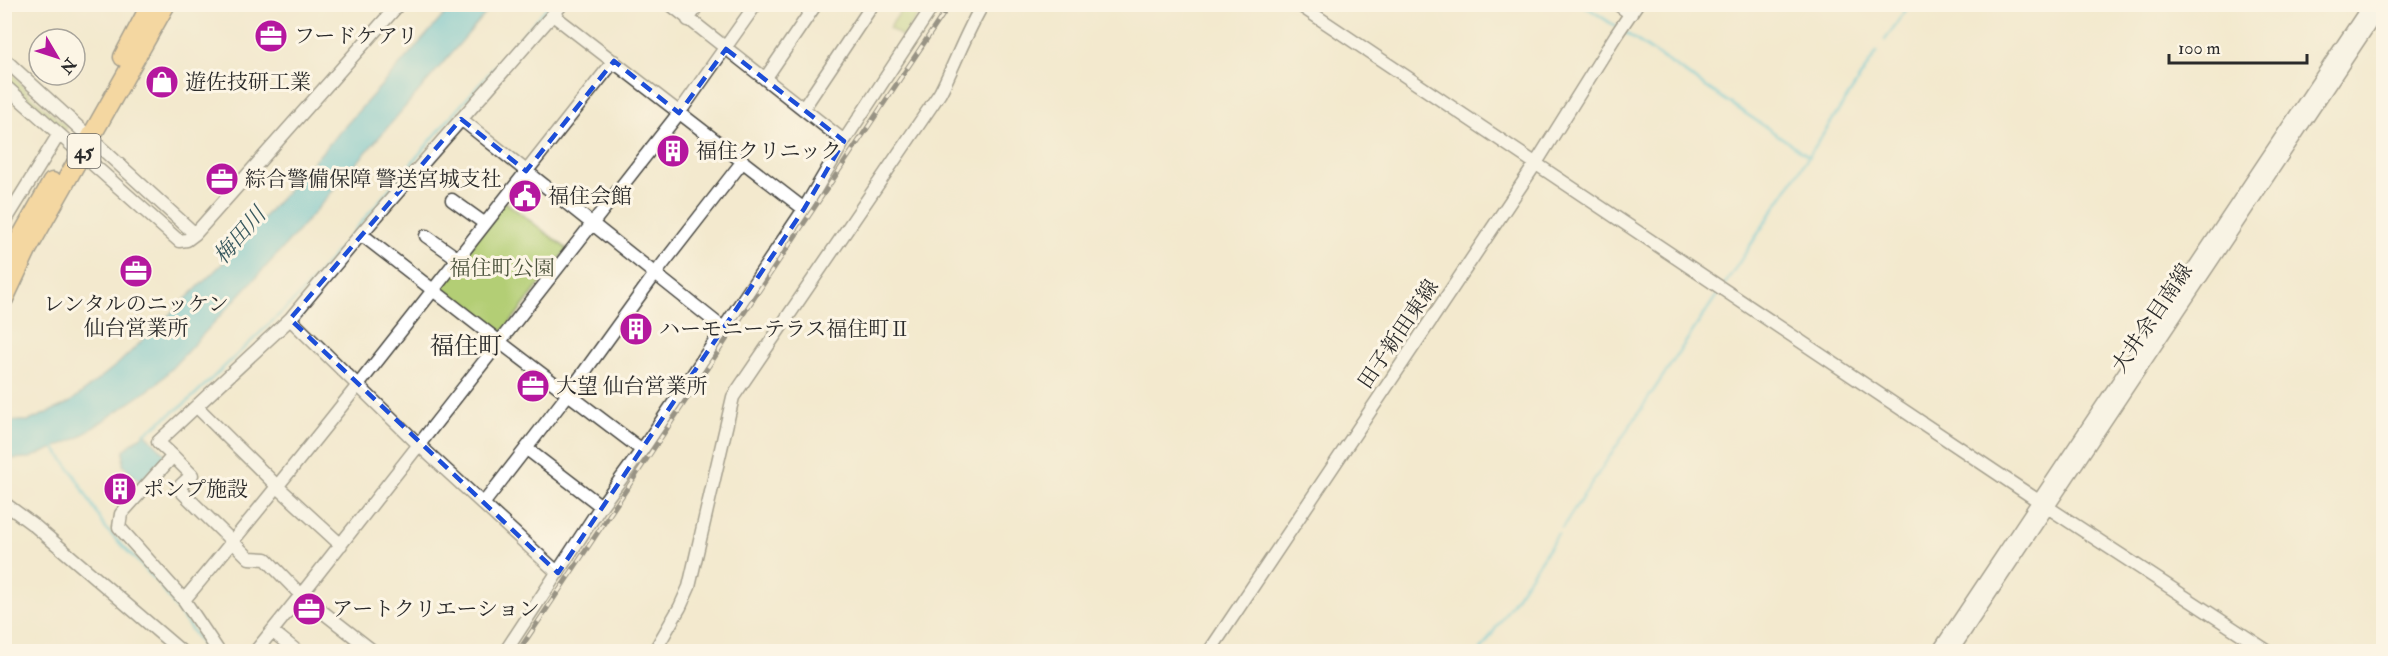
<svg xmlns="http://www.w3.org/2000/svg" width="2388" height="656" font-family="'IM FELL Double Pica','Noto Serif JP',serif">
<rect width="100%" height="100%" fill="#fcf5e5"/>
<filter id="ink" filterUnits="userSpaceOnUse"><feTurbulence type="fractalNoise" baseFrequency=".0167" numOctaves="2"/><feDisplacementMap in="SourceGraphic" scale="12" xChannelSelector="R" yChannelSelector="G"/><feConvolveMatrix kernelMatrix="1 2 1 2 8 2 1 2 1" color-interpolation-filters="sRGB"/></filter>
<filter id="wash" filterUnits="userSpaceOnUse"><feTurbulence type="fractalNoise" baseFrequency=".008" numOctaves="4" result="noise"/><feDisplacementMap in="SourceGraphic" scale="24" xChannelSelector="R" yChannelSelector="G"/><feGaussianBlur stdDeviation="1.35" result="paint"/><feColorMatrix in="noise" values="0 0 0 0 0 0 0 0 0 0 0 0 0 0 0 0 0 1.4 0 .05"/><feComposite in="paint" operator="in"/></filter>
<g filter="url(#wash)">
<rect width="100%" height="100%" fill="#f3e9ce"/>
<path fill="#b3ce74" stroke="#6f7c50" stroke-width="1.5" d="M905,5H925L903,37L889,28Z
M5,64L28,93L67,127L66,129L64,131L5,78Z
M504,201L567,249L500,336L437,288Z"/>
<path fill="#58c1d4" stroke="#427680" stroke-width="1.5" d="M453,5H493L286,245L157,384L78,438L30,458L5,459V421H29L69,403L119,363L223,263Z
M145,433L166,455L140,482L123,465L124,450Z"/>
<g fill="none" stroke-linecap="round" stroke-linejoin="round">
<path stroke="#58c1d4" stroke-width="3" d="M1582,4L1618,28
M1624,32L1809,156
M1885,40L1910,4
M1725,284L1877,52
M145,433L187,402L300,295L449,119L550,4
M52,445L74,474L106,529L158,582L207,652
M1562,528L1717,295
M1480,652L1558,534"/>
</g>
</g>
<g filter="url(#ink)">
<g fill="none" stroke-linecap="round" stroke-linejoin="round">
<defs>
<path id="minor" d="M670,4L844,141
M1298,4L2055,512L2269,652
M1617,4L1631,14
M553,15L804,209
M688,20L698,4
M4,59L195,234
M765,79L816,4
M4,85L179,241L187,240L195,234L399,4
M803,109L873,4
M461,119L723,328
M452,200L484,223
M4,223L59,134
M361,234L501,343L642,450
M426,236L457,258
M290,319L419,445L558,573
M197,407L278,487L341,545
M527,449L601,506
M173,456L192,475L178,488L249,558L266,559L301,595L679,113L756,4
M4,503L35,526L182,652
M483,504L569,393L655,274L743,161
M184,600C331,424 470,241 614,61
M272,631L298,652
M219,652L184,600L119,527L121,514L173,456L158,442L290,319L361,234L562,4
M255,652L301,595L374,652
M505,652L601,506L642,450L804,209L844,141L934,4
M654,652L680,607L689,587L733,397L940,93C955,64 966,32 983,4
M1209,652L1536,163L1616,35L1637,4
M1938,652L2370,4
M1951,652L2383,4"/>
<path id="highway" d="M123,57L151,4
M4,267L52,182
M4,299L27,250L166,4"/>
</defs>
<use href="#minor" stroke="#494843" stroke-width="15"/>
<use href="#highway" stroke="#494843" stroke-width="21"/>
<use href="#minor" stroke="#fff" stroke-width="12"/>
<use href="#highway" stroke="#f7c06c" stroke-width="18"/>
<defs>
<path id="rail" d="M518,652L950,4"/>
</defs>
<use href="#rail" stroke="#2b2b2b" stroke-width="5"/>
<use href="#rail" stroke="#fcf5e5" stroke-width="3" stroke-dasharray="9" stroke-linecap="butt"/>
</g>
</g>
<path d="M0 0H2388V656H0ZM726,49L844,141L804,209L558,573L290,319L461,119L526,171L614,61L679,113Z" fill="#f3e9ce" fill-opacity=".55" fill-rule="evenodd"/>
<path fill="none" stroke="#1d4ed8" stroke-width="4.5" stroke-dasharray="12 8" stroke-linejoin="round" d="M726,49L844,141L804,209L558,573L290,319L461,119L526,171L614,61L679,113Z"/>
<defs>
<symbol id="office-disc" viewBox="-11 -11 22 22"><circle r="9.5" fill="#b5179e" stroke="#fcf5e5"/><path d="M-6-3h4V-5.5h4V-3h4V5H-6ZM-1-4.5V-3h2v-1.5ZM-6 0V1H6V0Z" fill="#fff"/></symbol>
<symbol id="shop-disc" viewBox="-11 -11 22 22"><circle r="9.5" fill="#b5179e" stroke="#fcf5e5"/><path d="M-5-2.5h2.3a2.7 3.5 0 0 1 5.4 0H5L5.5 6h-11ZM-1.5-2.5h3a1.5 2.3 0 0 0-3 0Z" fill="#fff"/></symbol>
<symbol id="building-disc" viewBox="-11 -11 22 22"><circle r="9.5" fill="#b5179e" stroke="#fcf5e5"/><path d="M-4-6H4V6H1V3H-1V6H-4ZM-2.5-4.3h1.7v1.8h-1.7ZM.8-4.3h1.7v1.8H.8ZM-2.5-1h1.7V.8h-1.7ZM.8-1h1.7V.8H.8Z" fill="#fff"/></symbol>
<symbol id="civic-disc" viewBox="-11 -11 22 22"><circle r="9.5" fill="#b5179e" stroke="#fcf5e5"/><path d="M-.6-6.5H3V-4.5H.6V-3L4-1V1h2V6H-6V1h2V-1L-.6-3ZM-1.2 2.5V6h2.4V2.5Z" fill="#fff"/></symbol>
</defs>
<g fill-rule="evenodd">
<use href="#office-disc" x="252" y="17" width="38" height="38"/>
<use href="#shop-disc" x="143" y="63" width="38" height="38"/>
<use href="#building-disc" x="654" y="132" width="38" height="38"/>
<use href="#office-disc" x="203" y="160" width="38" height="38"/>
<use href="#civic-disc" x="506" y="177" width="38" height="38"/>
<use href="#office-disc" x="117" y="252" width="38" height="38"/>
<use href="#building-disc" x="617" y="310" width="38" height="38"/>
<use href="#office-disc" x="514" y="367" width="38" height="38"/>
<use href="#building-disc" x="101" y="470" width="38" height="38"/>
<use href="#office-disc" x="290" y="590" width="38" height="38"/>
</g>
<g text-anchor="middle" stroke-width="6" stroke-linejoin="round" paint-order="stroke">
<rect fill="#fcf5e5" stroke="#6a6863" stroke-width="1.5" x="67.5" y="134" width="33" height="34" rx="4.5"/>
<g font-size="20" font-weight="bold" fill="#2b2b2b">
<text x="84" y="158">45</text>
</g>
<g font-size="21" fill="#2b2b2b" stroke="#fcf5e5" text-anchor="start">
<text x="294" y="43">フードケアリ</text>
<text x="185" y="89">遊佐技研工業</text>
<text x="696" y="158">福住クリニック</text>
<text x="245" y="186">綜合警備保障 警送宮城支社</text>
<text x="548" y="203">福住会館</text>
<text x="136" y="311" text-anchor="middle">レンタルのニッケン<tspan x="136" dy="24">仙台営業所</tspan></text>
<text x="659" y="336">ハーモニーテラス福住町Ⅱ</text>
<text x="556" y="393">大望 仙台営業所</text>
<text x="143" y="496">ポンプ施設</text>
<text x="332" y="616">アートクリエーション</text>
</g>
<g font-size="21" fill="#4d543d" stroke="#fcf5e5">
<text x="502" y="275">福住町公園</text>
</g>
<g font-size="21" fill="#2b2b2b" stroke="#fcf5e5">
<text transform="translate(2152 318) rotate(-56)" y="7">大井余目南線</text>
<text transform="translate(1398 334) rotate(-56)" y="7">田子新田東線</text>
</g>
<g font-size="22" font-style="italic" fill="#38585e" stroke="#fcf5e5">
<text transform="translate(239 235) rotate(-49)" y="8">梅田川</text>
</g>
<g font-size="24" fill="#2b2b2b" stroke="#fcf5e5">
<text x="466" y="354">福住町</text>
</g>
</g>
<rect width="2388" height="656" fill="none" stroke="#fcf5e5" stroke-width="24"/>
<g transform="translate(57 57) rotate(129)"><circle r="28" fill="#fcf5e5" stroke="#a8a49b" stroke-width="1.5"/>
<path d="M0-4.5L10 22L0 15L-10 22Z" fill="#b5179e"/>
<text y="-9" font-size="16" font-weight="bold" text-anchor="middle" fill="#2b2b2b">N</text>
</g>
<path d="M2169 54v9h138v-9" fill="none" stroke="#2b2b2b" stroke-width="3"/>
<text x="2178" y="54" font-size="18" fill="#2b2b2b" stroke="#fcf5e5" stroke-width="4.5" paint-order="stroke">100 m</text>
</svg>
